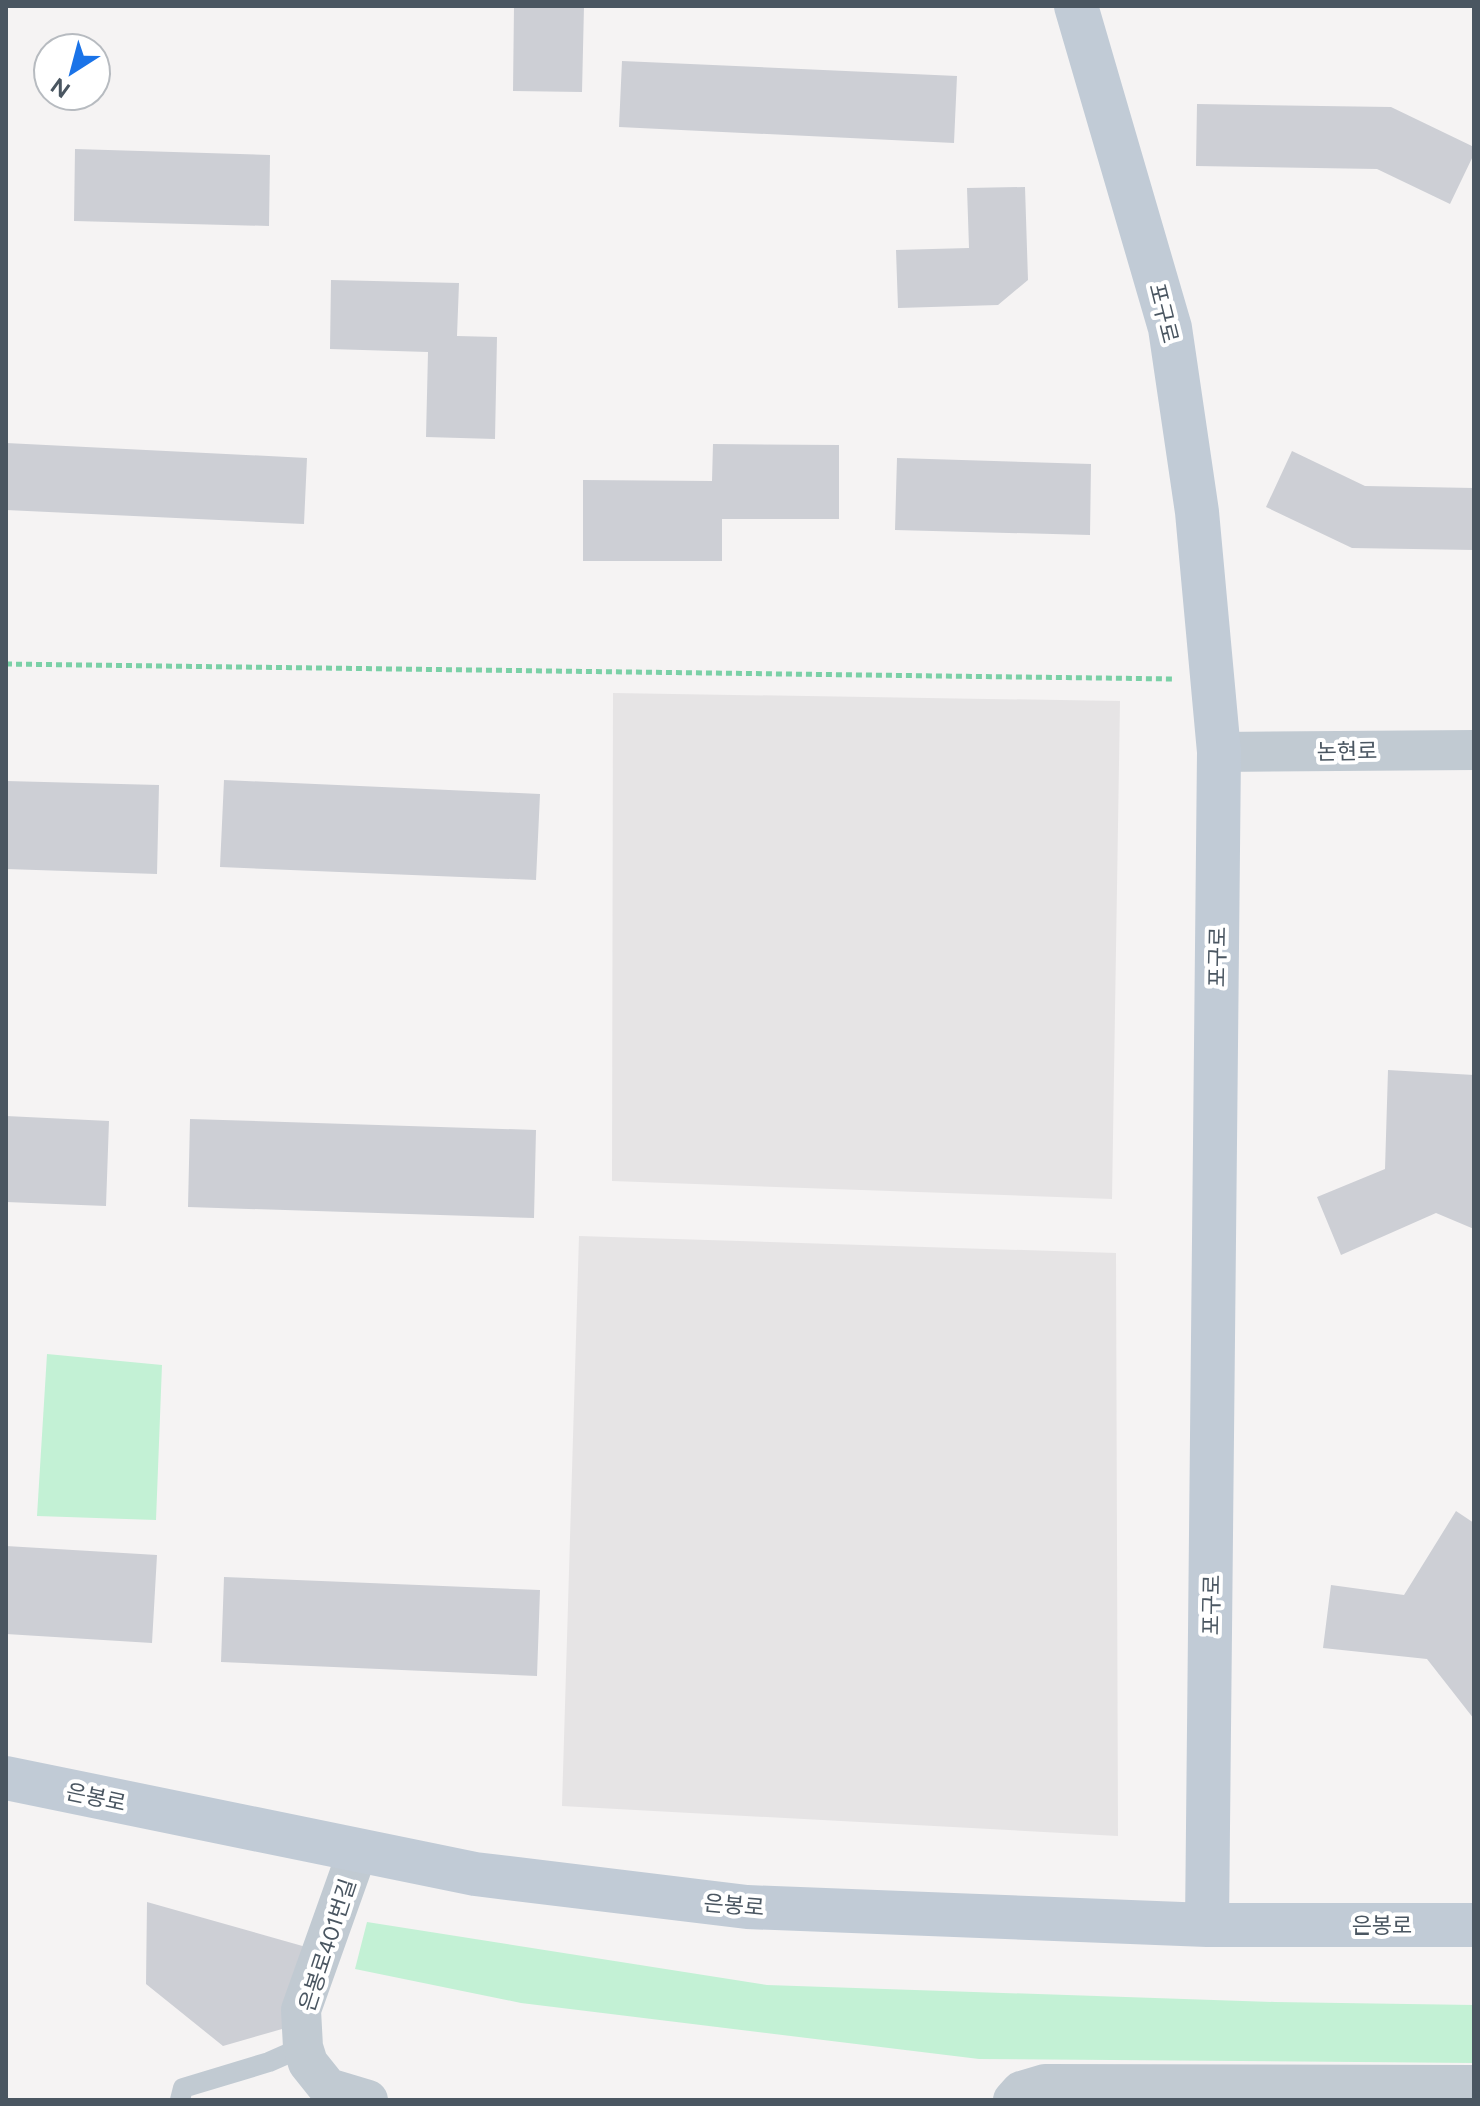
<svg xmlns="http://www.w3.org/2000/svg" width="1480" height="2106" font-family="Figtree,'Noto Sans KR',sans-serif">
<rect width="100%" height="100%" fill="#f5f3f3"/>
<path fill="#e6e4e5" d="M613,693L1120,701L1112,1199L612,1181Z
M579,1236L1116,1253L1118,1836L562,1806Z"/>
<path fill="#c3f1d5" d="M47,1354L162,1365L156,1520L37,1516Z
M367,1922L767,1985L1275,2002L1474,2005V2063L979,2059L521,2003L355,1969Z"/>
<path fill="#cdcfd5" d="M514,6H584L582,92L513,91Z
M622,61L957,76L954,143L619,127Z
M1197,104L1391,107L1474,147V154L1450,204L1377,169L1196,166Z
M75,149L270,155L269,226L74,221Z
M1025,187L1028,280L998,305L898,308L896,250L969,248L967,188Z
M331,280L459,283L457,336L497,337L495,439L426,437L428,352L330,349Z
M6,443L307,458L304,524L6,510Z
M713,444L839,445V519H722V561H583V480L712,481Z
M1292,451L1365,486L1474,488V550L1352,548L1266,507Z
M897,458L1091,464L1090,535L895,530Z
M224,780L540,794L536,880L220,867Z
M6,781L159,785L157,874L6,869Z
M1388,1070L1474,1075V1229L1436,1213L1341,1255L1317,1197L1385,1169Z
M6,1116L109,1121L106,1206L6,1202Z
M190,1119L536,1130L534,1218L188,1207Z
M1456,1511L1474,1523V1719L1427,1659L1323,1648L1331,1585L1404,1595Z
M6,1546L157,1555L152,1643L6,1634Z
M224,1577L540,1590L537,1676L221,1662Z
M147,1902L306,1947L282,2029L223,2046L146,1984Z"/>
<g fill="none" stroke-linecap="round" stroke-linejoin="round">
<path stroke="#7ad0a6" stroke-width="5" stroke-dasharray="6 4" stroke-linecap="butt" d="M6,664L1175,679"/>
<path stroke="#c1cad2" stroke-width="20" d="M180,2100L183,2088L269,2062L303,2047"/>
<path stroke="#c1cad2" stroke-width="40" d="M1219,752L1474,750
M358,1850L301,2010L303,2047L308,2063L328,2088L368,2100
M1013,2100L1021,2091L1045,2084L1474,2085"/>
<path stroke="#c1cbd6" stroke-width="44" d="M1076,6L1170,328L1197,512L1219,752L1207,1925
M6,1778L475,1874L747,1907L1207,1925H1474"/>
</g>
<g text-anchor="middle" stroke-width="8" stroke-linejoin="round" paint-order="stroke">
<g font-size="22" fill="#4a5661" stroke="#fff">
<text transform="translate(1164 313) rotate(76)" y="8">포구로</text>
<text transform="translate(1347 751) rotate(-1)" y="8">논현로</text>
<text transform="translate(1217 957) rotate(-89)" y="8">포구로</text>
<text transform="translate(1211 1605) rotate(-89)" y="8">포구로</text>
<text transform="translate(96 1797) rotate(12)" y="8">은봉로</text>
<text transform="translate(734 1905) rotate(5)" y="8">은봉로</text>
<text x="1382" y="1933">은봉로</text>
<text transform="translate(327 1945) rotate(-72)" y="8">은봉로401번길</text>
</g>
</g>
<rect width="1480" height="2106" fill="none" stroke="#4a5661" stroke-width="16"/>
<g transform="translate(72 72) rotate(216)"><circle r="38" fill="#ffffff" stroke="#b7bbc0" stroke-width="2"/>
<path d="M0-6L14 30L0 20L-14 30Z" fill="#1a73e8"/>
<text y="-12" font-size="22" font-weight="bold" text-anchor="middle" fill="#4a5661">N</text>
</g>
</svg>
